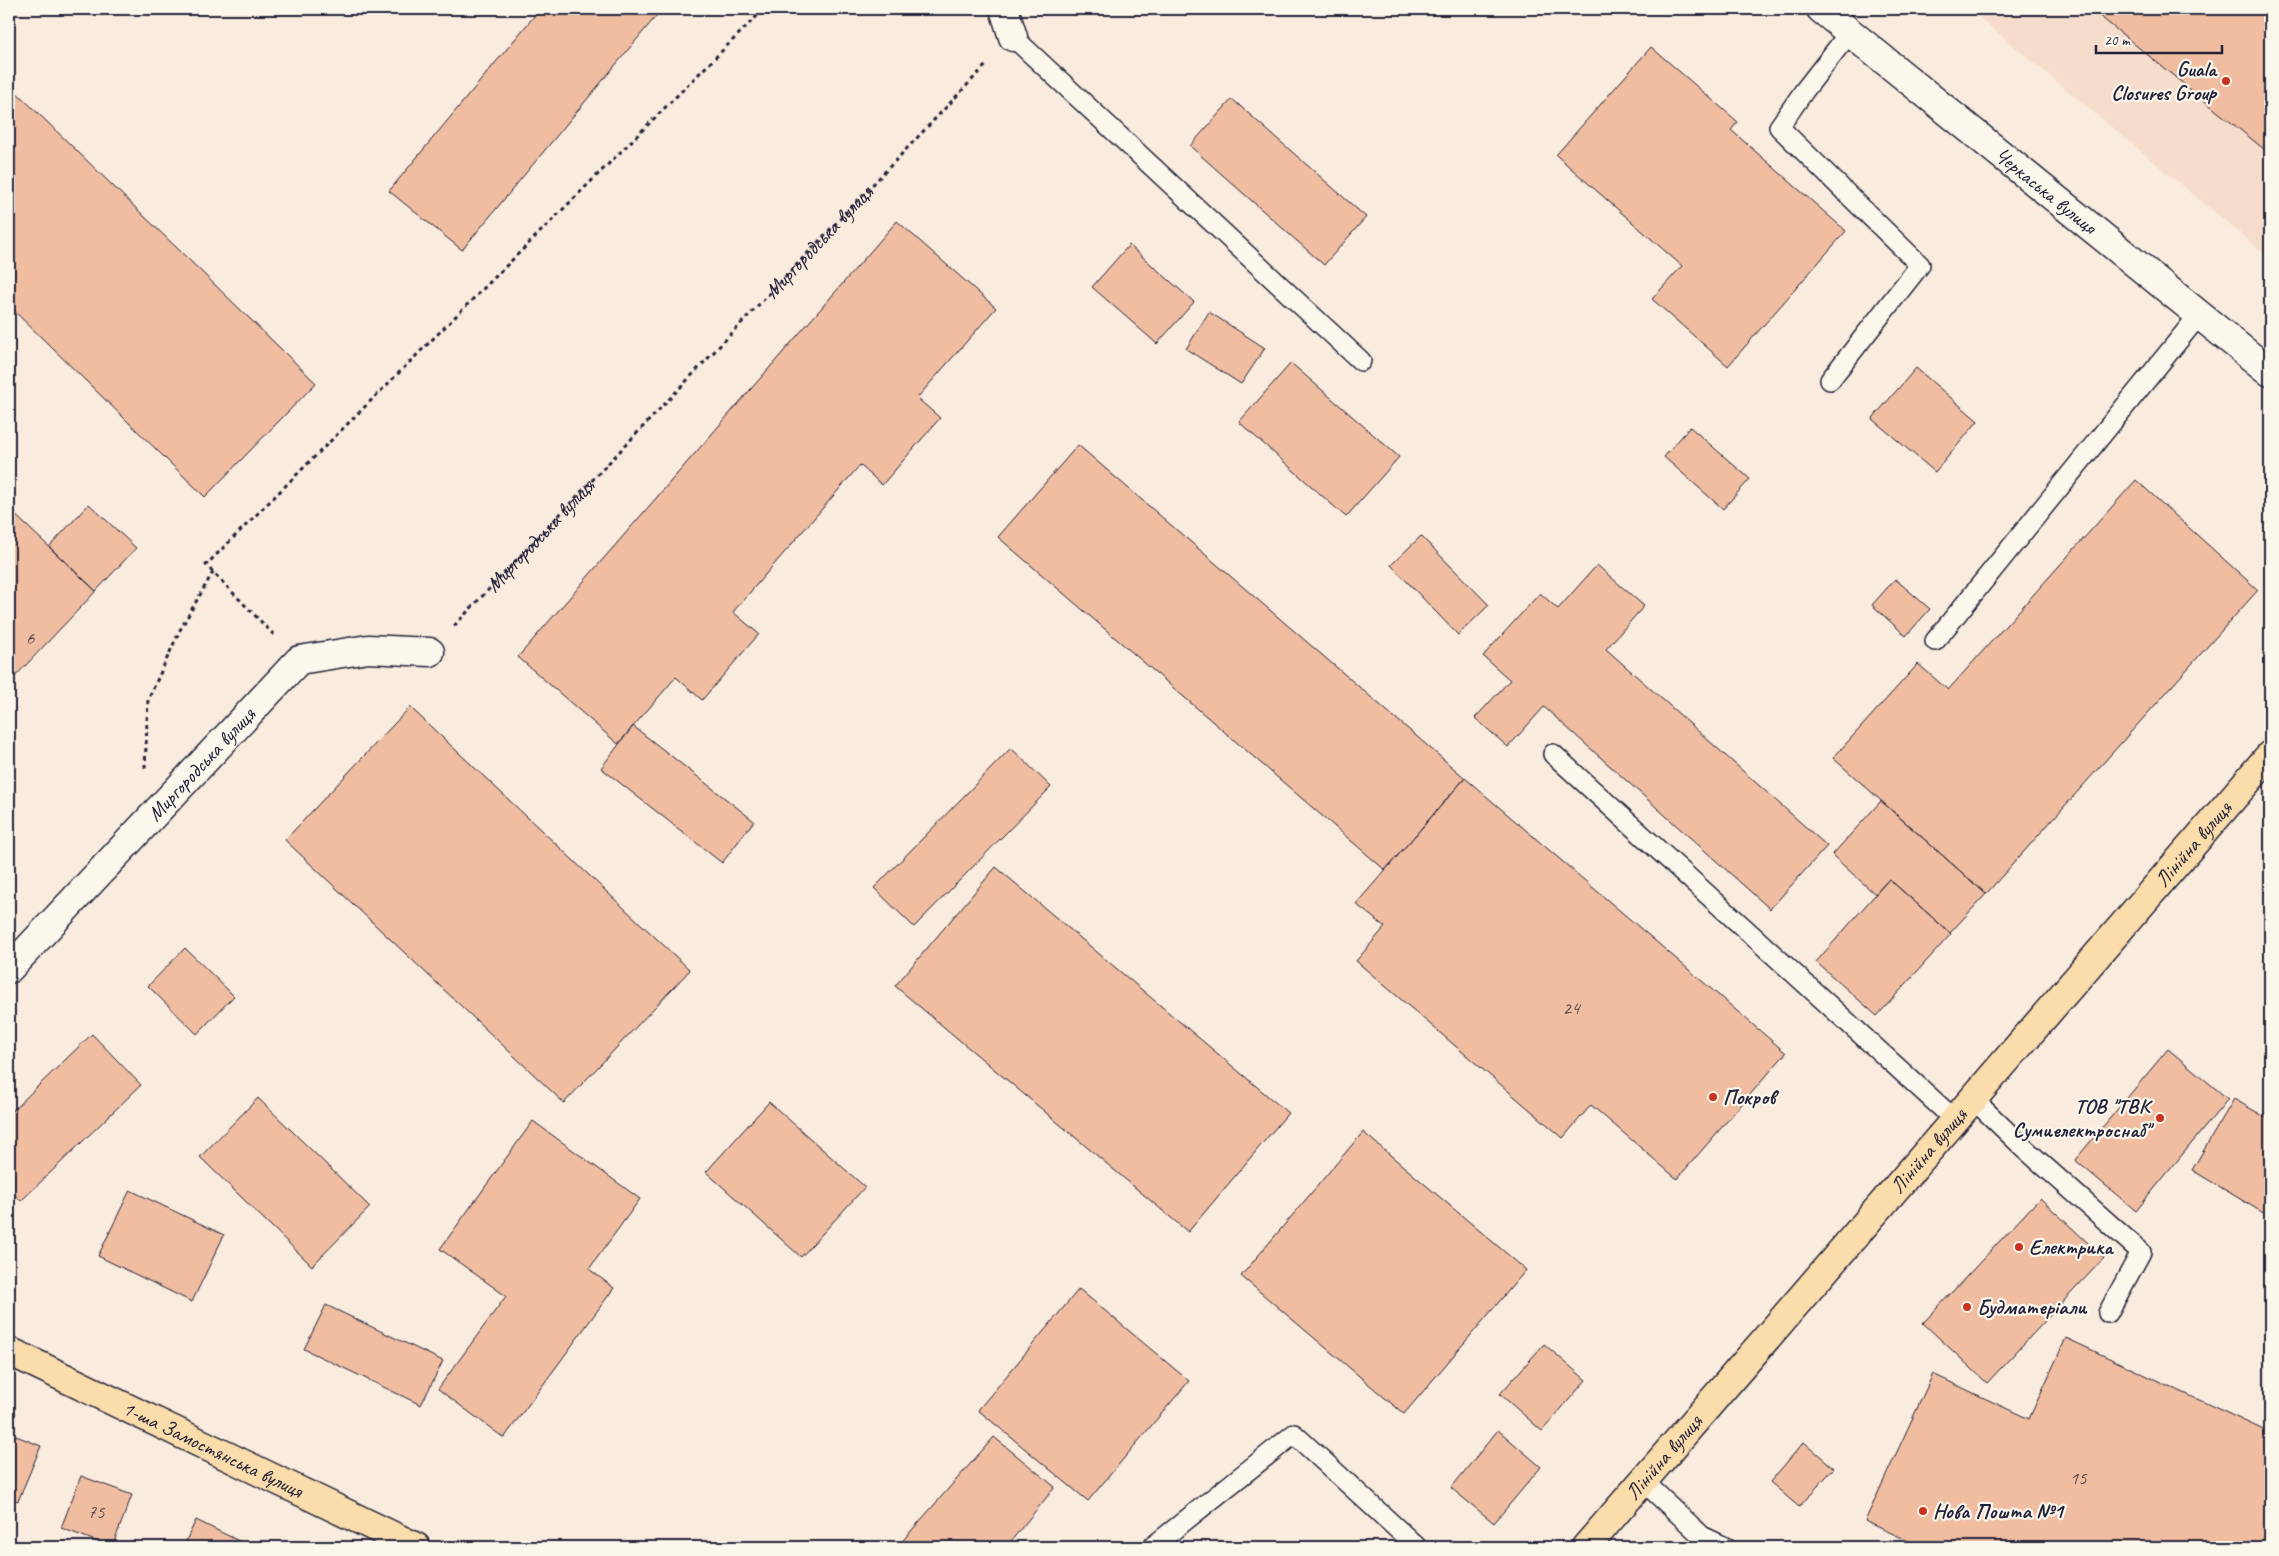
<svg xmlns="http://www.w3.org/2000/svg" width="2279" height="1556" font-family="Caveat,sans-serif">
<rect width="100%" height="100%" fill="#f9ebdd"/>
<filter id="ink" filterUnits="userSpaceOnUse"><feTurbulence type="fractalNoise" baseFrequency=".02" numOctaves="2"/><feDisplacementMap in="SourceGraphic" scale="10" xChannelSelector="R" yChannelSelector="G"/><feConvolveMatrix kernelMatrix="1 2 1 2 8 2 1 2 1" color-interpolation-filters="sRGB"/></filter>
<g filter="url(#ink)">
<path fill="#f6ddcb" d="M1969,9H2270V258Z"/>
<path fill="#f0bda1" stroke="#22223b" d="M540,9H662L462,250L389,191Z
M2091,9H2270V154Z
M1651,47L1738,122L1731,130L1846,231L1728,366L1652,299L1682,266L1556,155Z
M9,85L316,383L205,497L9,306Z
M1232,99L1366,217L1324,265L1190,146Z
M897,221L996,308L917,398L940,418L882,485L860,465L733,612L759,634L702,700L676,677L618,744L518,657Z
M1129,245L1194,302L1157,344L1092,287Z
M1209,312L1265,348L1241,384L1186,349Z
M1291,363L1399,457L1346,517L1239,422Z
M1916,368L1978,421L1935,472L1872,419Z
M1690,427L1750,479L1723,509L1664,457Z
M1078,445L1465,778L1385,870L998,537Z
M2136,480L2258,590L1986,894L1833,758L1918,664L1948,690Z
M89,504L136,548L96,591L49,547Z
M9,509L96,591L9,683Z
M1421,536L1489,605L1458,635L1391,565Z
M1597,565L1644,606L1606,649L1827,846L1770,909L1544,707L1508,747L1475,718L1510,680L1483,656L1540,593L1558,609Z
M1895,579L1930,609L1906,636L1872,605Z
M410,707L690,970L564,1103L285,840Z
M633,726L754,821L722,863L601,768Z
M1011,748L1051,787L914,927L874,888Z
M1465,778L1786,1053L1677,1179L1591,1105L1563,1138L1356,961L1385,927L1356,904Z
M1881,801L1986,894L1950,933L1889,879L1875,894L1832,855Z
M996,867L1288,1113L1188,1232L895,986Z
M1889,879L1951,934L1877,1016L1816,962Z
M185,948L234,996L197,1034L148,986Z
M92,1034L141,1085L21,1201L9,1189V1114Z
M2168,1049L2228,1099L2136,1211L2075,1160Z
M258,1098L370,1207L312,1266L200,1157Z
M2234,1099L2270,1120V1217L2192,1170Z
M769,1102L865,1187L801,1257L706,1172Z
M533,1121L640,1199L589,1269L614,1288L504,1438L438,1389L506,1296L440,1249Z
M1363,1132L1526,1270L1404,1414L1241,1276Z
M130,1190L224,1235L192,1302L98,1256Z
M2040,1198L2104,1258L1987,1383L1923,1323Z
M1079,1289L1189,1381L1088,1501L978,1410Z
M326,1305L443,1361L421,1405L304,1349Z
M2066,1338L2270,1433V1547H1922L1865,1521L1933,1374L2029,1419Z
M1544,1344L1586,1380L1542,1431L1500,1394Z
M1498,1430L1541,1467L1494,1523L1451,1488Z
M9,1433L41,1446L18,1501L9,1498Z
M994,1437L1055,1487L1006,1547H897Z
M1804,1442L1834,1468L1799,1507L1770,1482Z
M81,1476L132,1495L112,1547L61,1528Z
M196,1520L241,1542L238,1547H183Z"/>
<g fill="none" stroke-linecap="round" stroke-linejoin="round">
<defs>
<path id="lane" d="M1013,37L1361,361
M1830,380L1920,265L1779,127L1804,91L1850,32
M1935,641L2199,315
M1553,754L1955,1120
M1973,1099L2024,1148L2141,1252L2108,1313
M1643,1481L1702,1536L1725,1547
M1152,1547L1294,1434L1417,1547"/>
<g id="street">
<path d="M1004,9L1013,37"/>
<path id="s2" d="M1821,9L2270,372"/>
<path id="s3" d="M9,969L299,660L368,649L430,652"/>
</g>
<g id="primary">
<path id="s4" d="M9,1351L416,1547"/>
<path id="s5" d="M1586,1547L2270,755"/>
</g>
</defs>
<use href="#lane" stroke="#22223b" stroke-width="22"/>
<use href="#street" stroke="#22223b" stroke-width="31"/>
<use href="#primary" stroke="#22223b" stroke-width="31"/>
<g stroke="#22223b" stroke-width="3" stroke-dasharray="4 4" stroke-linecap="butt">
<path id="s1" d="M454,626L988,63"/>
<path d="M274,635L206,565L764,9"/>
<path d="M145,768L148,700L180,630L213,572"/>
</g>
<use href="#lane" stroke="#fbf7ec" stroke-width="19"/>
<use href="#street" stroke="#fbf7ec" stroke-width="28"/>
<use href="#primary" stroke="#fbddab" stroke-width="28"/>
</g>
</g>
<g fill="#c8321e" stroke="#fbf7ec" stroke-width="2">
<circle cx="2226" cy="81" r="5"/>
<circle cx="1713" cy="1097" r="5"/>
<circle cx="2160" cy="1118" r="5"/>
<circle cx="2019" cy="1247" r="5"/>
<circle cx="1967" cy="1307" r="5"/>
<circle cx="1923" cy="1511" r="5"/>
</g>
<g text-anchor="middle" stroke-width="4.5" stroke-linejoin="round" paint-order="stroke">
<g font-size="19" fill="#564954">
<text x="30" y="644">6</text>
<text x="1571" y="1014">24</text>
<text x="2078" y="1484">15</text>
<text x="96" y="1518">75</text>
</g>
<g font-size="21" font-weight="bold" fill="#22223b" stroke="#fbf7ec" text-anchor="start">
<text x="2216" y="76" text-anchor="end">Guala<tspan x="2216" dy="24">Closures Group</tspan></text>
<text x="1723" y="1104">Покров</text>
<text x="2150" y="1113" text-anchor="end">ТОВ "ТВК<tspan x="2150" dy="24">Сумиелектроснаб"</tspan></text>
<text x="2029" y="1254">Електрика</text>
<text x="1977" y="1314">Будматеріали</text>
<text x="1933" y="1518">Нова Пошта №1</text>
</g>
<g font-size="21" fill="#22223b" stroke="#fbf7ec">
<text dy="7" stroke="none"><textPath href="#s2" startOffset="289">Черкаська вулиця</textPath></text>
<text dy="7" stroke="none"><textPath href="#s1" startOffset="530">Миргородська вулиця</textPath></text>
<text dy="7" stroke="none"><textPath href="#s1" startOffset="125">Миргородська вулиця</textPath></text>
<text dy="7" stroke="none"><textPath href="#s3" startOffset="281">Миргородська вулиця</textPath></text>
<text dy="7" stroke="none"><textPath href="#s5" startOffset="929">Лінійна вулиця</textPath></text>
<text dy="7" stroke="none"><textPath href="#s5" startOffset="524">Лінійна вулиця</textPath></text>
<text dy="7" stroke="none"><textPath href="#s4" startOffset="226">1-ша Замостянська вулиця</textPath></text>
<text dy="7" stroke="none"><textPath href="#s5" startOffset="119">Лінійна вулиця</textPath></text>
</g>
</g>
<rect width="2279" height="1556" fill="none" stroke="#fbf7ec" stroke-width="30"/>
<rect x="15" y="15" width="2249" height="1526" fill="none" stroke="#22223b" stroke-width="2" filter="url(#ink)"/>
<path d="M2096 45v8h126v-8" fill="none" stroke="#22223b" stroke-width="2.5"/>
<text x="2104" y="45" font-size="15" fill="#22223b" stroke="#fbf7ec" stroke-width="4" paint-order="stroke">20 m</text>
</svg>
